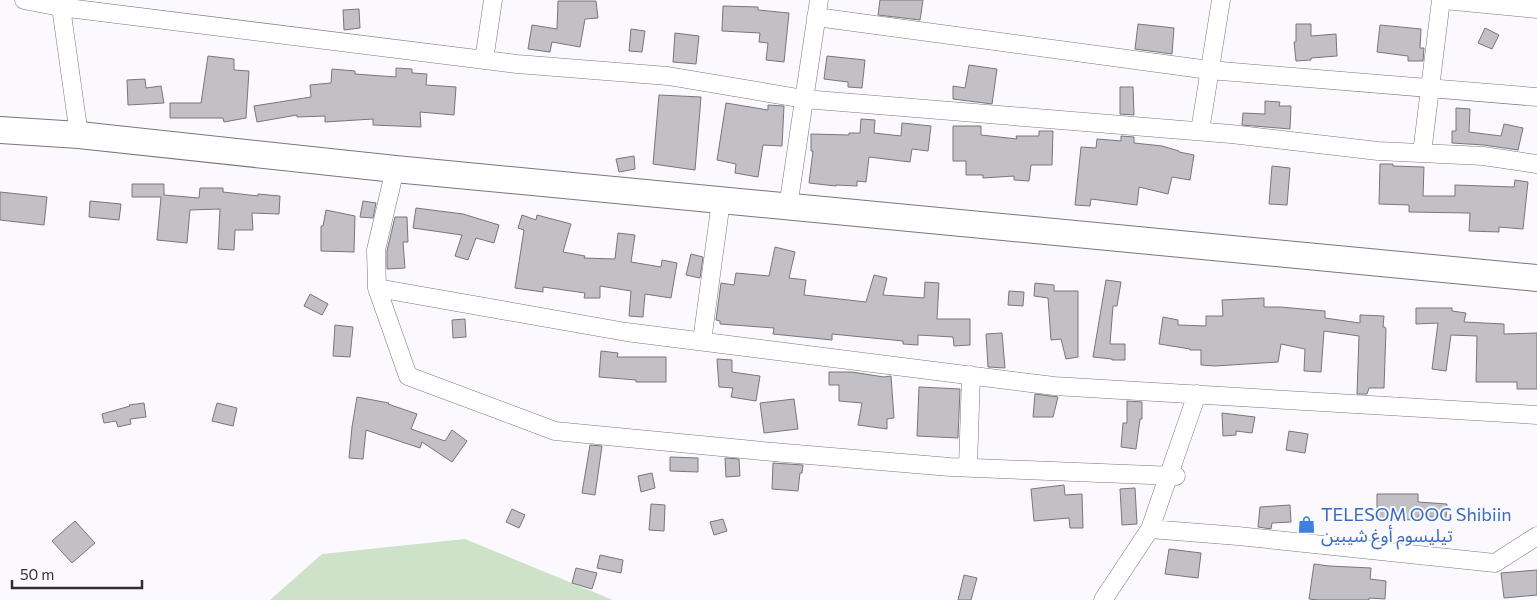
<svg xmlns="http://www.w3.org/2000/svg" width="1537" height="600" font-family="Commissioner,'Noto Sans Arabic',sans-serif">
<rect width="100%" height="100%" fill="#fbf9fd"/>
<path fill="#cee1c9" d="M465,539L613,600H270L322,554Z"/>
<path fill="#c2c0c4" stroke="#777679" d="M880,0H923L920,20L878,15Z
M558,1H596L598,18L585,19L580,47L552,42L550,52L528,49L532,25L557,29Z
M723,6L758,7V10L789,13L784,62L766,60L768,43L759,42L760,33L722,31Z
M359,9L360,28L344,30L343,10Z
M1138,24L1174,28L1172,54L1135,49Z
M1296,24H1311V36L1336,34L1337,56L1311,58V60L1296,61L1294,42H1296Z
M1380,25L1421,29L1420,48H1424L1423,61H1408V56L1377,52Z
M1485,28L1499,35L1492,49L1478,43Z
M631,29L645,31L642,52L629,51Z
M675,33L699,36L696,64L673,62Z
M208,56L234,59V70L249,71L246,118L224,122L223,118H170V103H201Z
M827,56L865,60L862,88L848,87V82L824,79Z
M969,65L997,69L992,104L953,99V86L965,88Z
M396,68L412,69V73L427,74L426,85L456,87L454,115L420,112L421,127L373,125V119L325,122V116L297,117V115L257,122L254,106L311,97L310,85L331,83L332,69L355,71V74L396,77Z
M145,79L146,88L161,86L164,103L128,105L127,80Z
M1120,87H1133L1134,115L1120,114Z
M659,95L701,97L695,170L653,164Z
M1265,101L1280,102L1279,106H1291L1290,129L1242,125L1243,113L1265,114Z
M726,103L768,110V105L784,106L782,146L763,145L758,177L735,173L736,164L717,160Z
M1456,108L1470,109L1469,132L1501,136L1504,124L1523,128L1518,150L1484,145L1452,143V131H1456Z
M861,119L875,120L874,133L901,136L902,123L931,126L928,151L912,149L910,162L869,157L866,182L857,181V186L836,185V186L809,183L813,151H811V134L849,135V133H860Z
M953,126H981V135L1017,139L1016,136H1039V131H1053L1052,165H1031L1029,181L1014,180V176L983,178V175H966V161H953Z
M1121,136L1134,137V143L1162,146L1179,151V152L1194,155L1190,180L1172,177L1168,194L1139,187L1137,205L1091,199L1090,206L1075,205L1081,147L1096,148L1097,139L1121,141Z
M634,156L635,169L619,172L616,159Z
M1380,164H1393V166L1424,167L1423,196H1455V185L1514,187L1515,180L1528,182L1523,229L1499,227V232L1469,231L1470,213L1409,212V205L1379,204Z
M1272,166L1290,168L1287,205L1269,204Z
M132,184H164V195L199,198L200,188H223V192L258,196V194L280,196L279,214L252,213L253,230H235L234,250L218,249L220,209L190,210L187,243L157,240L161,197H132Z
M0,192L47,197L44,225L0,220Z
M90,201L121,204L119,220L89,217Z
M363,201L376,203L373,218L360,217Z
M416,208L463,214L499,225L494,243L476,238L468,260L455,256L462,235L413,228Z
M326,210L355,216L354,252L321,251V226H323Z
M522,215L536,220L537,215L571,224L563,252L585,256L584,258L615,259L618,233L635,235L631,262L661,267L662,260L677,263L671,298L645,294L643,317L629,316L631,291L600,286V298H584L585,293L543,287V292L515,288L524,230L518,228Z
M395,217H407L408,242H403L405,268L387,269V251Z
M775,247L795,252L789,278L806,280L804,295L866,302L874,275L887,278L883,295L924,298L925,282L939,283L937,319H970V345L954,346L953,337L918,335V345L903,344V341L832,334V340L773,334L774,328L720,324V321L716,320L721,283L734,285L736,273L769,276Z
M691,254L703,257L700,278L686,275Z
M1106,280L1121,282L1117,306H1113L1110,344H1125V360H1112V359L1093,357Z
M1035,283L1054,285V291H1078V357L1066,359L1061,339L1051,340L1048,298L1034,296Z
M1009,291L1024,292L1023,306L1008,305Z
M310,294L328,304L322,315L304,306Z
M1264,298V307H1280L1325,311V318L1360,323V315L1384,316L1383,327H1385L1386,329L1384,388H1369L1367,394H1357L1359,336L1324,331L1321,372L1304,371L1305,349L1281,344L1278,362L1215,366L1201,365V350H1190V349L1159,344L1163,317L1178,320V325L1206,326V316H1223L1222,300Z
M1416,308H1452V311L1466,313L1464,322L1504,324V334L1537,333V389H1517V382H1476L1477,336L1451,335L1446,371L1432,369L1438,323L1416,324Z
M465,319L466,337L453,338L452,320Z
M335,325L353,327L350,357L333,356Z
M1002,333L1005,368L988,367L986,334Z
M601,351L618,353L617,357H666V382H636V380L599,377Z
M717,359L732,360V372L760,376L756,401L731,397L733,388L719,387Z
M829,372H852L884,377L891,376L894,418L887,419V429L858,425L862,403L839,401V385H829Z
M919,387L960,389L958,438L917,436Z
M1035,394L1058,397L1053,417H1033Z
M357,397L389,403L388,404L417,414L411,429L445,441L452,430L467,441L452,462L422,442L420,448L366,430L363,459L349,458L352,427Z
M794,399L798,429L764,433L760,403Z
M1127,401L1142,402V419H1140L1136,449L1121,447L1123,423H1127Z
M144,403L146,417L130,419L131,424L118,427L116,421L104,423L102,414L130,406L129,405Z
M217,403L237,408L233,426L212,421Z
M1222,413L1255,417L1252,433L1236,431V435L1223,436Z
M1289,431L1308,434L1305,453L1286,450Z
M590,445L602,446L595,495L582,493Z
M670,457L698,458V472L670,471Z
M725,458L739,459L740,476L726,477Z
M773,463L803,465L802,473H800L798,491L772,489Z
M652,473L655,488L641,492L638,476Z
M1064,485L1065,495L1082,494L1083,528H1070L1069,518L1034,521L1031,489Z
M1135,488L1137,524L1122,525L1120,489Z
M1377,494H1418V502L1447,504L1446,518L1418,516V520L1377,519Z
M651,504L665,505L664,531L649,530Z
M1290,505L1291,522L1272,523L1271,529L1258,527L1260,507Z
M512,509L525,515L519,528L506,522Z
M723,519L727,531L714,535L710,522Z
M75,521L95,543L72,563L52,541Z
M1169,549L1201,553L1198,578L1165,574Z
M600,555L623,560L621,573L597,568Z
M1314,564L1329,566L1371,568L1370,579L1386,581L1385,599L1369,598V600H1319L1309,599Z
M576,568L597,573L592,589L572,583Z
M1537,570V595L1504,598L1501,573Z
M964,575L977,578L971,600H958Z"/>
<g fill="none" stroke-linecap="round" stroke-linejoin="round">
<defs>
<path id="minor" d="M24,0L60,7L517,64L668,76L804,99L1231,134L1378,151L1483,156L1537,164
M60,0L79,135
M1444,0L1537,9
M816,17L1209,70L1537,97
M484,60L493,0
M1200,131L1221,0
M1422,153L1441,0
M395,169L376,250L377,288L626,332L1054,386L1537,415
M788,207L819,0
M377,288L408,376L555,431L773,452L950,467L1176,476
M702,341L721,201
M968,467L971,375
M1150,529L1238,536L1495,563L1537,536
M1103,600L1150,529L1197,394"/>
<path id="highway" d="M0,130L79,135L395,169L1537,278"/>
</defs>
<use href="#minor" stroke="#78777a" stroke-width="19"/>
<use href="#highway" stroke="#78777a" stroke-width="28"/>
<use href="#minor" stroke="#fff" stroke-width="18"/>
<use href="#highway" stroke="#fff" stroke-width="26"/>
</g>
<defs>
<symbol id="shop-bare" viewBox="-9 -9 18 18"><path d="M-5-2.5h2.3a2.7 3.5 0 0 1 5.4 0H5L5.5 6h-11ZM-1.5-2.5h3a1.5 2.3 0 0 0-3 0Z" fill="#3f7fe0" stroke="#fbf9fd" stroke-width="2.5" paint-order="stroke"/></symbol>
</defs>
<g fill-rule="evenodd">
<use href="#shop-bare" x="1294" y="512" width="25" height="25"/>
</g>
<g text-anchor="middle" stroke-width="4" stroke-linejoin="round" paint-order="stroke">
<g font-size="18" fill="#366cbe" stroke="#fbf9fd" text-anchor="start">
<text x="1321" y="521">TELESOM OOG Shibiin<tspan x="1321" dy="21">تيليسوم أوغ شيبين</tspan></text>
</g>
</g>
<path d="M12 580v8h130v-8" fill="none" stroke="#2f2f30" stroke-width="2.5"/>
<text x="20" y="580" font-size="15" fill="#2f2f30" stroke="#fbf9fd" stroke-width="4" paint-order="stroke">50 m</text>
</svg>
